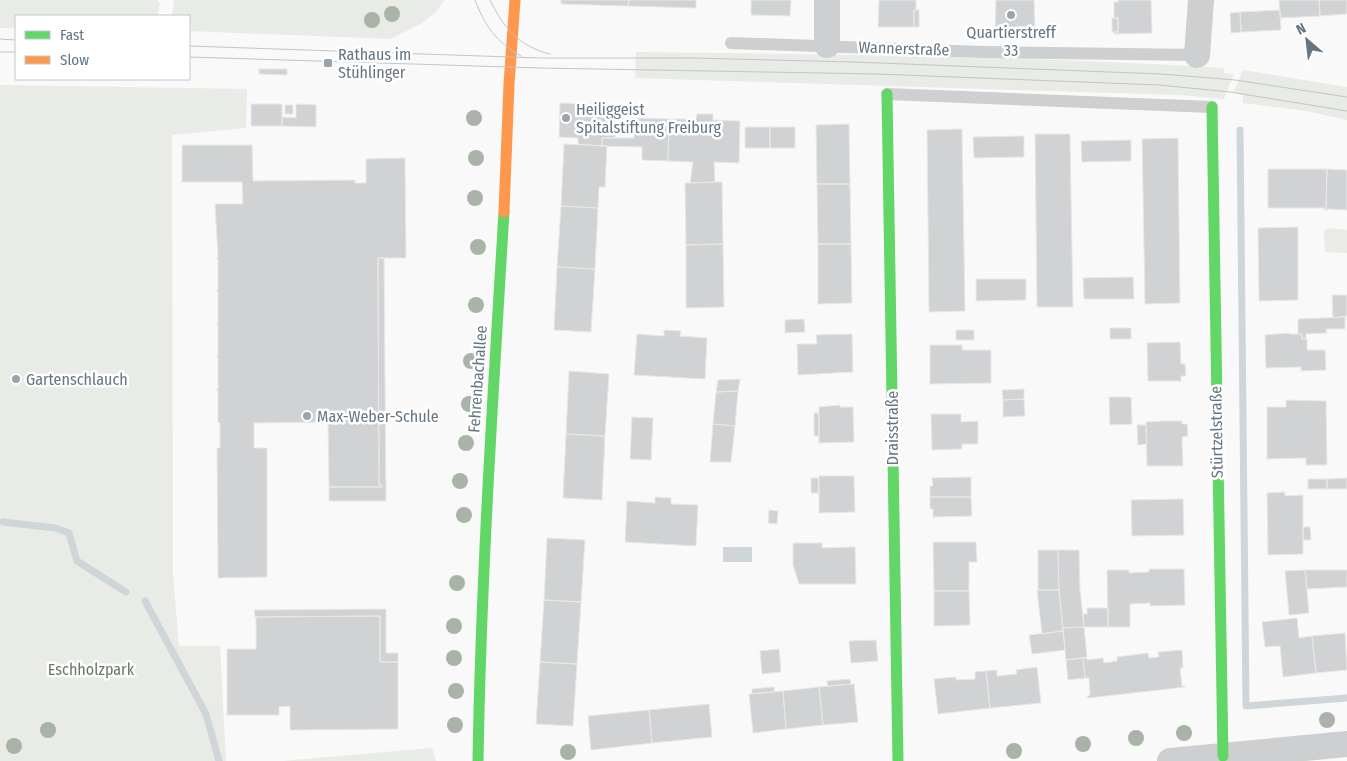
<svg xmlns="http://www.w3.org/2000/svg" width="1347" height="761" font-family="'Fira Sans Condensed',sans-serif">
<rect width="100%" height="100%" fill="#f9f9f9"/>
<path fill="#e8ebe6" d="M0,0H158V2L160,3L157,16H16V28H0Z
M174,0H444L437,11L422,23L391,39L189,31V16H172Z
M636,52C832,54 1029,56 1224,68V73L1234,74L1224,99L1179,95L635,78Z
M1243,70L1347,87V120L1306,111L1243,103V95L1233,93Z
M0,85L247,89L246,128L172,135L173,575L179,646H220L226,761H0Z
M1329,228L1347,230V253L1325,252L1324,231Z
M432,748L436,761H283L431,748Z"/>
<path fill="#ced6d9" d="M723,547H752V562H723Z"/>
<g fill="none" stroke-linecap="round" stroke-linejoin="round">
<path stroke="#ced6d9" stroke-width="7" d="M1240,130L1246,706L1347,698
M3,522L55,528L69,533L77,561L126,592
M145,601L206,714L219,761"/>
</g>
<path fill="#d0d2d3" stroke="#e8e8e8" d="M561,0H629L628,6L561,4Z
M629,0H696V8L628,6Z
M751,0H791L790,16L751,15Z
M879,0H916V10H914V27H878Z
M996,0H1034L1035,30H995Z
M1118,0H1151L1152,33L1114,34V32H1118V18H1114V2H1118Z
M1279,0H1319L1320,16L1280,18Z
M1319,0H1347V14L1320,16Z
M914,10H919V27H914Z
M1280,10L1281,30L1241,32L1240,12Z
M1240,12L1241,32L1231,33L1230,13Z
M1112,18H1118V32H1112Z
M259,69H287V75L259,74Z
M560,103L616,105L615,138H602V146L578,144V138L559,137Z
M251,104H282V126H251Z
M296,104L316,105V127L282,126V117L296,118Z
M285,105H293V114H285Z
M697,114H713V120L740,121L739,163L714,162L715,182L690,183L693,162L668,161L669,119H696Z
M634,118L669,119L668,161L642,160V147L602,146V138H634Z
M849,124L850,184H817L816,125Z
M745,127H770V148H745Z
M770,127H795V148H770Z
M962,129L965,311L929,312L927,130Z
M1035,134H1070L1073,307H1037Z
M1024,136V157L974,158L973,137Z
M1178,138L1180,303L1145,304L1142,139Z
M1131,140V161L1082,162L1081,141Z
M564,144L607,146L605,187H599L598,208L561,206Z
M182,145H252L253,181L355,180V183H366V159L405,158L406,258H378L379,485H382V487H329L328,422L254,423V448H267V577L218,578L217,448H220V423L217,422H218V390H216L218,389V358L216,356H218V325L216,323H218V292L216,290H218V259H216L218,257L215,204H243L242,182H182Z
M1268,169H1327L1326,210H1324L1325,208H1268Z
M1327,169L1347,170V210L1328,209V210H1326Z
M722,182L723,244L686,245L685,183Z
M817,184H850L851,244H818Z
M561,206L598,208L595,269L557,267Z
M1298,227V300L1259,301L1258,228Z
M723,244L724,307L686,308V245Z
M818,244H851L852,303L818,304Z
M378,258H384L386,501H329V487H382V485H379Z
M557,267L595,269L591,332L554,330Z
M1133,277L1134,299H1084L1083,278Z
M976,279H1026V300L976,301Z
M1332,295H1347V316L1333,318Z
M1345,317V329H1326L1327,333L1306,334V339H1302V334H1298V319Z
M804,319L805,332L785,333V320Z
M1110,328H1131V339H1110Z
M664,330L681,331L680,336L707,338L705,379L634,375L637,334L664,336Z
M956,330H974V340H956Z
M1289,333V334H1302V339H1307V350H1325L1326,370L1301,371V367L1266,368L1265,335Z
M852,334L853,372L798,375L797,344H817L816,335Z
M1180,342L1181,364H1185L1186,376H1181V381H1148L1147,343Z
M930,345H962V350H991V383L930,384Z
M569,371L609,374L605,436L566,434Z
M740,379L738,391L716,392L718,380Z
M1024,389V399L1003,400L1002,390Z
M738,391L735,426L713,424L716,392Z
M1109,397H1131L1132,424L1110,425Z
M1024,399L1025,416L1003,417V400Z
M1286,400L1326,401L1327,465H1306V458L1267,459V407H1286Z
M840,405V407H853L854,442L819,443V407Z
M814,413H819V436H814Z
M931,414H961V422L978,421V444H962V449L932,450Z
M632,417L653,418L651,460L630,459Z
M1164,421H1182V424H1187L1188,436L1182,437L1183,466H1147L1146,422Z
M713,424L735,426L731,462H710Z
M1137,425H1146L1147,444L1138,445Z
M566,434L605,436L602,500L563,498Z
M819,476H854L855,512L819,513Z
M971,477V497H930V486H933L932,478Z
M811,478H818L819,493H811Z
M1347,478V489H1327V479Z
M1308,479H1327V489H1308Z
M1285,492V496L1303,495V554L1268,555L1267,493Z
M655,497L671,498V504L698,505L696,546L625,542L627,501L655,503Z
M930,497H971L972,516L933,517V509H930Z
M1183,499L1184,535L1132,536L1131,500Z
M769,510L778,511L777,524L768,523Z
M1303,527H1310L1311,540H1303Z
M547,538L585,540L581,602L544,600Z
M933,542H976L977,562H969V591H934Z
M793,543H822V548L855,547L856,584H799L793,565Z
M1038,550H1058L1059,590H1038Z
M1058,550H1079L1080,589L1084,627L1063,628L1059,590Z
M1149,569H1184L1185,605L1150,606V603L1130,604V627H1108L1107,570H1129V573L1149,572Z
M1305,570H1347V587L1307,589Z
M1305,570L1309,613L1289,615L1285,571Z
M1037,590H1059L1063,631L1042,634Z
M934,591H969L970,625L934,626Z
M544,600L581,602L577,664L540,662Z
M1087,608H1108V627H1084L1083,614H1087Z
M386,609V653H398V662H380V616L256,617H255L254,610Z
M380,616V662H398V729L290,730V706L279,707V715H227V649H256V617Z
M1297,618L1299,638L1312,636L1316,673L1283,677L1280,646L1265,647L1262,622Z
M1084,627L1087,657L1066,660L1063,628Z
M1063,631L1065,650L1032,654L1029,635Z
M1345,633L1347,670L1316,673L1312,636Z
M876,640L878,661L851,663L849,641Z
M779,649L781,672L762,674L760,651Z
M1182,650L1183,668H1180L1182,686H1185V687L1088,698L1087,696L1090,695L1089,678H1085L1083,658H1087V660L1103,658L1104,663L1117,661V657L1148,653L1149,658L1159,657L1158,652Z
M1083,658L1085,678L1068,680L1066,660Z
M540,662L577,664L573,726L536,724Z
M1037,667L1041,703L990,708L986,671L997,670V676L1017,674L1016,670Z
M986,671L990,708L938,714L934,679L956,677V680L975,679V672Z
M850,679L851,684L828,686L827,681Z
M854,684L858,722L823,725L819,687Z
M774,687V692L752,694V689Z
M819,687L823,725L786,729L783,691Z
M783,691L786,729L753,733L749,694Z
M709,704L712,737L652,743L649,710Z
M649,710L652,743L591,750L588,716Z"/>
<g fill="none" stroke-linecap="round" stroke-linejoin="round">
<path stroke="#cecfd0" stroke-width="12" d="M731,43L983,52L1197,55
M887,94L1212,107"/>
<path stroke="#cecfd0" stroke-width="26" d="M827,45V0
M1197,55L1201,0
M1170,761L1347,744"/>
<path stroke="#63d668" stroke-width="11" d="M887,94L898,761
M1212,107L1223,756
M478,761C481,578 493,395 504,212"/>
<path stroke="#ff974d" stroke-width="11" d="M504,212L509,84L515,0"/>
<path stroke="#c3c5c6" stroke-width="1" d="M475,0C485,26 496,42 521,56
M490,0C504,28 518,46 550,54
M0,39L16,40
M189,46L540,58H692L853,62L1161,74L1235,80L1347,97
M0,52H16
M189,57L540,68L877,74L1159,85L1230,92L1347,111"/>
</g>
<g fill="#a9b3a7">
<circle cx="392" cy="14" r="8"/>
<circle cx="372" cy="20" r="8"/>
<circle cx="474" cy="118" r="8"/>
<circle cx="476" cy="158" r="8"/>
<circle cx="475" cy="198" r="8"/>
<circle cx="478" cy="247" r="8"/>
<circle cx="476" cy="305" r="8"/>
<circle cx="471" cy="361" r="8"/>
<circle cx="469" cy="404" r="8"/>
<circle cx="466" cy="443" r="8"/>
<circle cx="460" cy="481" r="8"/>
<circle cx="464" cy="515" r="8"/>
<circle cx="457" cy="583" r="8"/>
<circle cx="454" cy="626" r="8"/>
<circle cx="454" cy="658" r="8"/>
<circle cx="456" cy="691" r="8"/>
<circle cx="1327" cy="720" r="8"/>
<circle cx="455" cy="725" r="8"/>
<circle cx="48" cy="730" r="8"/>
<circle cx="1184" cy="733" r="8"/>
<circle cx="1136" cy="738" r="8"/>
<circle cx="1083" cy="744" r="8"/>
<circle cx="14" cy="746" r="8"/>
<circle cx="1014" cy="751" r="8"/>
<circle cx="568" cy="752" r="8"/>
</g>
<g fill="#99a4ac" stroke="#fff" stroke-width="2">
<circle cx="1011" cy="15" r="5"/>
<rect x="323" y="58" width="10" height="10" rx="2.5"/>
<circle cx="566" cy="118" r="5"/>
<circle cx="16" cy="379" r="5"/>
<circle cx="307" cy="416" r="5"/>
</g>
<g text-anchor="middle" stroke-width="5" stroke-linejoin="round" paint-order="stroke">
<g font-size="16" fill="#657683" stroke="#fff" text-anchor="start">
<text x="1011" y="38" text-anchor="middle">Quartierstreff<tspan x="1011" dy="18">33</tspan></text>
<text x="338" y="60">Rathaus im<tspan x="338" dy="18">Stühlinger</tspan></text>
<text x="576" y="115">Heiliggeist<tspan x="576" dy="18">Spitalstiftung Freiburg</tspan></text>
<text x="26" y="385">Gartenschlauch</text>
<text x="317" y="422">Max-Weber-Schule</text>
</g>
<g font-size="16" fill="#657683" stroke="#fff">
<text transform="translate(904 48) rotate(2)" y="6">Wannerstraße</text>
<text transform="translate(477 379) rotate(-86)" y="6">Fehrenbachallee</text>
<text transform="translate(892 428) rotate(-90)" y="6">Draisstraße</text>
<text transform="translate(1216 432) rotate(-91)" y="6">Stürtzelstraße</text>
</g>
<g font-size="16" fill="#687a64" stroke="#fff">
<text x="91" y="675">Eschholzpark</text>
</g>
</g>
<rect x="15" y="15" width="175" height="65" fill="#ffffff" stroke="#c1c8cd"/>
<rect x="25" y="31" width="25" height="8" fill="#63d668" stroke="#c1c8cd"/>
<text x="60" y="40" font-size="15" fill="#657683">Fast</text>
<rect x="25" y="56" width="25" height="8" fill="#ff974d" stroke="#c1c8cd"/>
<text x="60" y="65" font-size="15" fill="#657683">Slow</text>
<g transform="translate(1307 40) rotate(332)" stroke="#ffffff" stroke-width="4" paint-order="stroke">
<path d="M0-4L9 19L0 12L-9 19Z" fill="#657683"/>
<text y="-8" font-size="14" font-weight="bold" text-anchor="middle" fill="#657683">N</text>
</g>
</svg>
